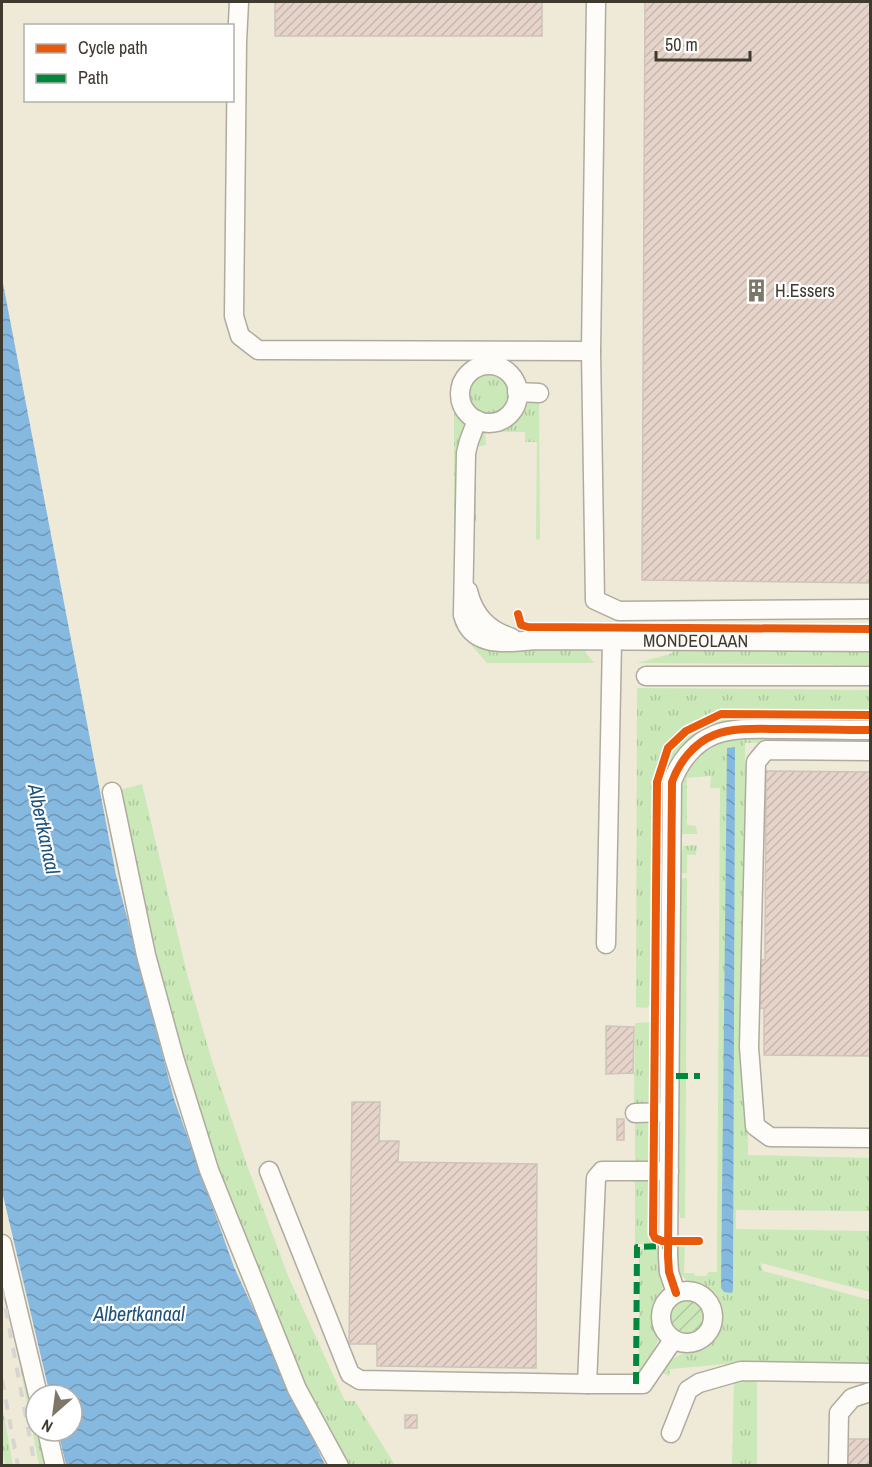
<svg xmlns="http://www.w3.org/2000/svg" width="872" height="1467" font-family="'Archivo Narrow',sans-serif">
<defs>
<pattern id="grass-tufts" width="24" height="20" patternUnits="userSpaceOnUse" patternTransform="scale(1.5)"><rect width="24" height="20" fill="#cae8b8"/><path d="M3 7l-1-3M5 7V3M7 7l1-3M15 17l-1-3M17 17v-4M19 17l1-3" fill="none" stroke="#afc89e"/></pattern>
<pattern id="garden-furrows" width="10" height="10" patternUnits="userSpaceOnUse" patternTransform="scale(1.5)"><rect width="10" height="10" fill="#cae8b8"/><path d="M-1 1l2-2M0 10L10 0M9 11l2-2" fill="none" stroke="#afc89e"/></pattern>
<pattern id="water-waves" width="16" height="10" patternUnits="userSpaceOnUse" patternTransform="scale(1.5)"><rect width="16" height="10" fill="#86b9e0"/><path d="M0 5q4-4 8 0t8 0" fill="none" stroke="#6f97b6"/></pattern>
<pattern id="building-hatch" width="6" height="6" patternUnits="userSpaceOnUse" patternTransform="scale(1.5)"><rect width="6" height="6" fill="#e6d4ca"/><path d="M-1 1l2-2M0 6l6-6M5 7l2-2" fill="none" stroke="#c6b7ae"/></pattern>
</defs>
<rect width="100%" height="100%" fill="#efe9d8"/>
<path fill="url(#grass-tufts)" d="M469 393a20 20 0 1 1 40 0a20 20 0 1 1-40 0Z
M454,399L465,422L459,549H454Z
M534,400H539L540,540L536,539L537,442H525V432H485L486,445L476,447V521H472C472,497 466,454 481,435C487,427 498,427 506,422C517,416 521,406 534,400Z
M455,619L586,647V653L594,663H487L455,626Z
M677,648L870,649V665L637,663L670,654Z
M637,688L870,690V712L727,711C686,720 664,740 654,781L652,1003L647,1008L636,1007Z
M741,717L870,718V723L699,733L686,742L670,765L665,872L658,868C659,796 647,724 741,717Z
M744,737H870V742L745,743L748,1155L870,1158V1211L736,1210V1229L870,1231V1292L761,1263L763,1271L870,1300V1365L737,1363L670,1369L669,1376L661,1372C677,1343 718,1357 721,1320C724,1283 684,1292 677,1267C675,1260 676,1250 676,1243H685L684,1273H694L695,1276H707L708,1272H717L720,788H710L711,776L687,778V825L696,826L697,834H682V829L678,828C679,815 677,799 681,786C688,756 717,742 744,737Z
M142,784L188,978L212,1061L247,1165L288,1276L345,1401H355L395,1465H343L301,1383L226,1204L180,1063L116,791Z
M697,845L696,855H687V873L678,874V851L683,850V846Z
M687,878L686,1074H676L677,879Z
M665,879L664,984H658V884Z
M652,1022V1107H634L635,1023Z
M676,1078H686L685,1218H680V1213H676Z
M635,1117H652L651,1160L648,1164H635Z
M635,1179L651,1180V1236L655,1241L662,1244H635Z
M663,1248L664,1286L653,1312V1322L658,1340L644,1373L639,1372V1249Z
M12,1308L36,1408V1431H42L50,1465H39L11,1320Z
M734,1380L757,1381V1465L732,1466Z
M2,1406L13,1465H5L2,1445Z"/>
<path fill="url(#garden-furrows)" d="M668 1318a19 19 0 1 1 38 0a19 19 0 1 1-38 0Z"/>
<path fill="url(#water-waves)" d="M2,278L116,875L174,1099L234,1267L325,1465H66L58,1431H72V1395H50L2,1191Z
M735,747L733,1289L732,1293L724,1292L721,1288L727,748Z"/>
<path fill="url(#building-hatch)" stroke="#cdc4bb" stroke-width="1.5" d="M275,2H542V36H275Z
M645,2H870V583L642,580Z
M766,771L870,772V1056L764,1055V1008L754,1009V960H765Z
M606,1026L634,1027L633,1073L606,1074Z
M352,1102H380L379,1141H399L398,1162L537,1164L536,1368L377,1366V1344H349Z
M617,1119H624V1140H617Z
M405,1415H417V1428H405Z
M845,1439H870V1466H845Z"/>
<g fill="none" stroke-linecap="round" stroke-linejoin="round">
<defs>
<g id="minor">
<path d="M239,2L237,42L234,316L240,336L258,350L591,351"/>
<path d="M596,2L591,351L595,600L619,611L870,609"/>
<circle cx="489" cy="394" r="29"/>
<path d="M517,392L539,393"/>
<path id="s1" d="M477,420L469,441L466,453L463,615C472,649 508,642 536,640L870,642"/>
<path d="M468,591C474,616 488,630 512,638"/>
<path d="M646,676H870"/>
<path d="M870,751L766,750L756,762L749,1047L755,1126L770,1137L870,1138"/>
<path d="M112,792L146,955L175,1061L209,1170L297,1389L339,1466"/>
<path d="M606,944L612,640"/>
<path d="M635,1113L669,1112"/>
<path d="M269,1171L350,1374L360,1380L587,1384"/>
<path d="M669,1171H602L596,1178L587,1384H643L673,1340"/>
<path d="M2,1244L38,1395"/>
<circle cx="687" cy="1317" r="26"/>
<path d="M676,1293L669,1272L668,1256L672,782C679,762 694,743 714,735C734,727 761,729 783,729C812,729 841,730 870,730"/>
<path d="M47,1431L55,1466"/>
<path d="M671,1433L688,1390L699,1383L741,1371L870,1373"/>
<path d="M838,1466L839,1413L852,1398L870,1392"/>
</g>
</defs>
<use href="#minor" stroke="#b0ab9e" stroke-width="21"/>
<use href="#minor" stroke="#fdfcf9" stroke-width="18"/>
<path stroke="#d7d5d0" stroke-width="4" stroke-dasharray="10 10" stroke-linecap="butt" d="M2,1289L35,1466
M2,1380L18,1466"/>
<path stroke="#00873e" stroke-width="6" stroke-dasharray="12 6" stroke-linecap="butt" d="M676,1076H700
M636,1384L637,1247L665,1246"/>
<defs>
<path id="cycleway" d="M518,614L521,625L528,627L870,629
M699,1241H662L655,1238L653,1234L657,782L668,748L686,731L721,714L870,715
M676,1293L669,1272L668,1256L672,782C679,762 694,743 714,735C734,727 761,729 783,729C812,729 841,730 870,730"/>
</defs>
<use href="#cycleway" stroke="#fff" stroke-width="11"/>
<use href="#cycleway" stroke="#e8590c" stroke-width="8"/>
</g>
<defs>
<symbol id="building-bare" viewBox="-9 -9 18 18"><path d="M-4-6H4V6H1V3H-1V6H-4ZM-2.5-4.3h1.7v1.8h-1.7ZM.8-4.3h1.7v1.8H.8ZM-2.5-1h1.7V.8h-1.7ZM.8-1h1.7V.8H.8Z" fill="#7d776a" stroke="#fff" stroke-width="2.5" paint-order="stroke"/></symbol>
</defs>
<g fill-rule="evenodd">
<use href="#building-bare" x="740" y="274" width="33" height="33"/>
</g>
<g text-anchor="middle" stroke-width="4.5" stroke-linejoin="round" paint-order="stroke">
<g font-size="18" fill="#3f3a2e" stroke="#fff" text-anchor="start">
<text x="775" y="297">H.Essers</text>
</g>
<g font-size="18" fill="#3f3a2e" stroke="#fff">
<text dy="6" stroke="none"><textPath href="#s1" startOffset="442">MONDEOLAAN</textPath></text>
</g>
<g font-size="20" font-style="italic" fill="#1d527d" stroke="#fff">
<text transform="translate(44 829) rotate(78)" y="7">Albertkanaal</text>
<text x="139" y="1321">Albertkanaal</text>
</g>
</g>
<rect width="872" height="1467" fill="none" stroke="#3f3a2e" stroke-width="6"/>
<rect x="24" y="24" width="210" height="78" fill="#ffffff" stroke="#b2b0ab" stroke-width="1.5"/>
<rect x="36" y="44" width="30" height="9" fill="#e8590c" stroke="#b2b0ab" stroke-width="1.5"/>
<text x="78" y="54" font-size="18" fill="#3f3a2e">Cycle path</text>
<rect x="36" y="74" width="30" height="9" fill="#00873e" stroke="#b2b0ab" stroke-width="1.5"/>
<text x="78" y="84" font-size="18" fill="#3f3a2e">Path</text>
<g transform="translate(54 1413) rotate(208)"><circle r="28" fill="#ffffff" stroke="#b2b0ab" stroke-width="1.5"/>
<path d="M0-4.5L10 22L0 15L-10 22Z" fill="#7d776a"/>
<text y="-9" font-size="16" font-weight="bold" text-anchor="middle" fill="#3f3a2e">N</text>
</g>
<path d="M656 51v9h94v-9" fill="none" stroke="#3f3a2e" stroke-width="3"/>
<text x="665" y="51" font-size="18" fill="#3f3a2e" stroke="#ffffff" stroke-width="4.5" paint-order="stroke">50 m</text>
</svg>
